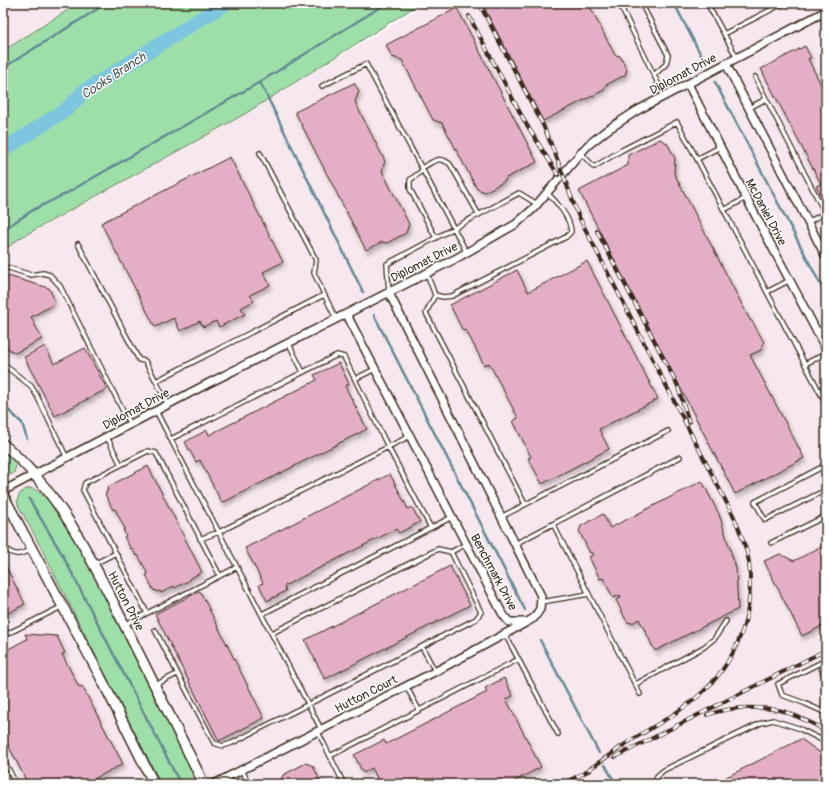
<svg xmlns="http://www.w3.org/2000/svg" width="829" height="787" font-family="Pangolin,sans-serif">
<defs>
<filter id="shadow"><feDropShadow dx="2" dy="3.5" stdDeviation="2" flood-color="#0004"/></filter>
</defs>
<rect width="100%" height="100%" fill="#fff"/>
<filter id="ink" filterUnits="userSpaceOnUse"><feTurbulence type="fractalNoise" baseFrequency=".025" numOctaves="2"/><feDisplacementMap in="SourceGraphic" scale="8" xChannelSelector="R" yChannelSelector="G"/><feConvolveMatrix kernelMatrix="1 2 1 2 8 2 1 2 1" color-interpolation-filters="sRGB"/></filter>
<g filter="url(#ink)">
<path fill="#f7e7ee" d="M3,3H79L3,51Z
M427,3H826V784H3V251L20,238L243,115Z"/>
<path fill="#9edfa9" stroke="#6c8464" d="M79,3H421L243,115L20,238L3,251V51Z
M3,450L13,458L16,465L14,473L6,477L3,475Z
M30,488C49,491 75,539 84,555L190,765L193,775L190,784H161L34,534L18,505C16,496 21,490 30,488Z"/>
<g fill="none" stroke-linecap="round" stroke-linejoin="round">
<path stroke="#638892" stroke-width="2.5" d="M674,3L704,61
M3,68L107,3
M260,82L363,292
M715,82L826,295
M3,230L33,210L65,194L260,82L387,3
M374,315L525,610
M3,405L22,423L27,439
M29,499L62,554L180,783
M540,640L599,753
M605,765L616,784"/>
<path stroke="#7ec6df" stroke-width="15" d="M3,150L67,109L83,92L226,3"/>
</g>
<path fill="#e3aec6" stroke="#3b2a1e" filter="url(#shadow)" d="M482,3H588L615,55L620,56L627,69L625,75L606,85L604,90L543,121Z
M457,8L537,162L506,178L505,181L485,192L477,189L442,123L433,120L402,60L392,57L386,45Z
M805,46L811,58L808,59L826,94V202L825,203L816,186L821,184L761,69Z
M354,83L359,91L355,102L385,161L382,171L409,224L406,233L387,243L382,242L366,250L295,112Z
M660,139L667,143L675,158L674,173L750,320L752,321L764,342L761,350L750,355L804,458L735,494L579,191L628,165V155Z
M230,157L283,262L263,272L270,285L250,295L254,301L241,308L245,314L219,327L216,321L203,327L200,321L180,331L174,318L155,327L101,223Z
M587,261L658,399L599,429L609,449L542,484L528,458L531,457L513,421L518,418L489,363L484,365L466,330L463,331L450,305L517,270L528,292Z
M8,276L49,288L54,299L53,305L31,317L42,339L15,353L3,345V278Z
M45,346L54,364L85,348L107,389L55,416L24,357Z
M339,363L349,384L345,386L367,429L222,503L200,460L196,462L185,442L207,430L209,435L317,380L314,375Z
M148,466L202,572L189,579L190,580L175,588L174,586L161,593L160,591L157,592L156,590L154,591L146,575L148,574L138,555L136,556L132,548L131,549L124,537L126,536L123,530L125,529L115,509L113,510L105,494L107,493L106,491L108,490L107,487Z
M390,474L408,509L412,507L420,522L399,533L396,529L284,586L286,591L267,601L259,585L263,583L245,548Z
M702,481L719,514L736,568L738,609L655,651L639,619L632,623L627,622L616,600L621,598L620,595L613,598L603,578L600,579L589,557L593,555L592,552L590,553L579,531L581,526L603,514L610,528Z
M826,544V624L802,636L764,561L780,554L794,561Z
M3,561L25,604L3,616Z
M450,566L470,605L325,679L305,640Z
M200,591L264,718L219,741L155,614Z
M25,634L57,636L65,653L62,654L79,687L82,686L123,764L84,784H28L3,735V677L7,675L3,668V652L27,639Z
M826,664V683L818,668Z
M504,678L513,696L506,699L541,767L509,784H380L372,768L363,773L354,755L384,740L386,744L487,692L485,688Z
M801,739L826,757V784H713Z
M306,763L313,766L322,784H281L280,782L283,775Z"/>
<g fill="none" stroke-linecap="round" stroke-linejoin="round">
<defs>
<path id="service" d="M619,3L664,96
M641,3L668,55L666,64L654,75
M707,3L724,34
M820,14L826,24
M737,58L724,34L784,3
M755,77L826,215
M322,86L366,64L467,253
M749,108L766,99
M260,153L316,260L314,273L336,319
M581,153L594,167L622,150L677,122L697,159L720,147
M697,159L826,404
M422,168C433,162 439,155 450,164L479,215
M423,170L410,180V189L436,238
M724,210L746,198
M808,222L825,213
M78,244L139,360L145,361L156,381L324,295
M3,268H9L31,275L43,273L50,275L60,286L130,425
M427,274L435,295L426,313L525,504
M389,292L387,264L519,193L537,204
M767,292L790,280
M435,295L443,297L452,296L566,237L571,232C571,218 556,201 546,192
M817,331L826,326
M289,344L303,372
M3,364L31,386L37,396L67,458
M805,364L826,353
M355,379L375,369
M156,381L168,405
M156,411L321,729
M107,437L121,465
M171,439L337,355L344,357L388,447L431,528
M826,465L755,502L765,520L826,490
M501,517L668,431
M553,524L640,694
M200,539L219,532L410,436
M771,543L826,516
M515,544L680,457
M3,545C12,557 20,556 32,549
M451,552L466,544
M94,564L116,553
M541,602L589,594
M147,613L83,490L85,483L148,451L156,453L220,576
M262,614L452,517
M124,625L237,567
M155,630L214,743L223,746L232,743L476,619L481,612L451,552L438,549L272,633
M505,634L558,734
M3,636L63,606
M422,647L435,671
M826,660L778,684L782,695L804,703L826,713
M636,684L704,647L715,638L726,621
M155,685L177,674
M406,686L419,710
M318,732L330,756L519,659
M330,756L344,784
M3,758L16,784
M242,770L249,784
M654,784L657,776L664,770L761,723L773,720L798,728L826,742"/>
<path id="minor" d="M726,64L826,257
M688,84L750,205L826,349
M347,315L502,613L509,622H527
M3,491L207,384L455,259L516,224L533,209L587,146L607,130L638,110L826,11
M214,784L442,668L527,622L534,618L540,609L541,596L389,293"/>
<path id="tertiary" d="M3,444C62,493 94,564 128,632C153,683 179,733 204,784
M3,495L100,676L154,784"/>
</defs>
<use href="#service" stroke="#3b2a1e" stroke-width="6"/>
<use href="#minor" stroke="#3b2a1e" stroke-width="10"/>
<use href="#tertiary" stroke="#3b2a1e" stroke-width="12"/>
<use href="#service" stroke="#fff" stroke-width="3.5"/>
<use href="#minor" stroke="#fff" stroke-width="7"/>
<use href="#tertiary" stroke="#fff" stroke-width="9"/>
<defs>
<path id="rail" d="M479,3L543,125L556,156L578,215L734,517C740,532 747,547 749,563C755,615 736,665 696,698C676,715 652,727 630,741C615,751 600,762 585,772
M469,16L525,122L558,175
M597,231L677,384L689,422
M707,715C728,707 756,706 778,710C786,711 812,723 819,727C821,729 824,732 826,734
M615,757L826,650
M562,784L590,770"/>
</defs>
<use href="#rail" stroke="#3b2a1e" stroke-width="4"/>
<use href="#rail" stroke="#fff" stroke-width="2.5" stroke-dasharray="8" stroke-linecap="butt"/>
</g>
</g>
<g text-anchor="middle" stroke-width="3" stroke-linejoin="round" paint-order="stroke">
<g font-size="12" fill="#3b2a1e" stroke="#fff">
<text transform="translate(683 74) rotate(-28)" y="4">Diplomat Drive</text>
<text transform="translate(766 212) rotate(62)" y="4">McDaniel Drive</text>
<text transform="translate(424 262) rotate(-27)" y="4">Diplomat Drive</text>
<text transform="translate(136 409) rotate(-28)" y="4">Diplomat Drive</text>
<text transform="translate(494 572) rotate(62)" y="4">Benchmark Drive</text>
<text transform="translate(126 601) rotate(63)" y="4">Hutton Drive</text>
<text transform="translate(366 694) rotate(-27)" y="4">Hutton Court</text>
</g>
<g font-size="13" font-style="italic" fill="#4f5958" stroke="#fff">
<text transform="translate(113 75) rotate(-33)" y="5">Cooks Branch</text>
</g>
</g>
<rect width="829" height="787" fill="none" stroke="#fff" stroke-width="16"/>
<rect x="8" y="8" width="813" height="771" fill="none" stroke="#3b2a1e" stroke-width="1.5" filter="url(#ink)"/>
</svg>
